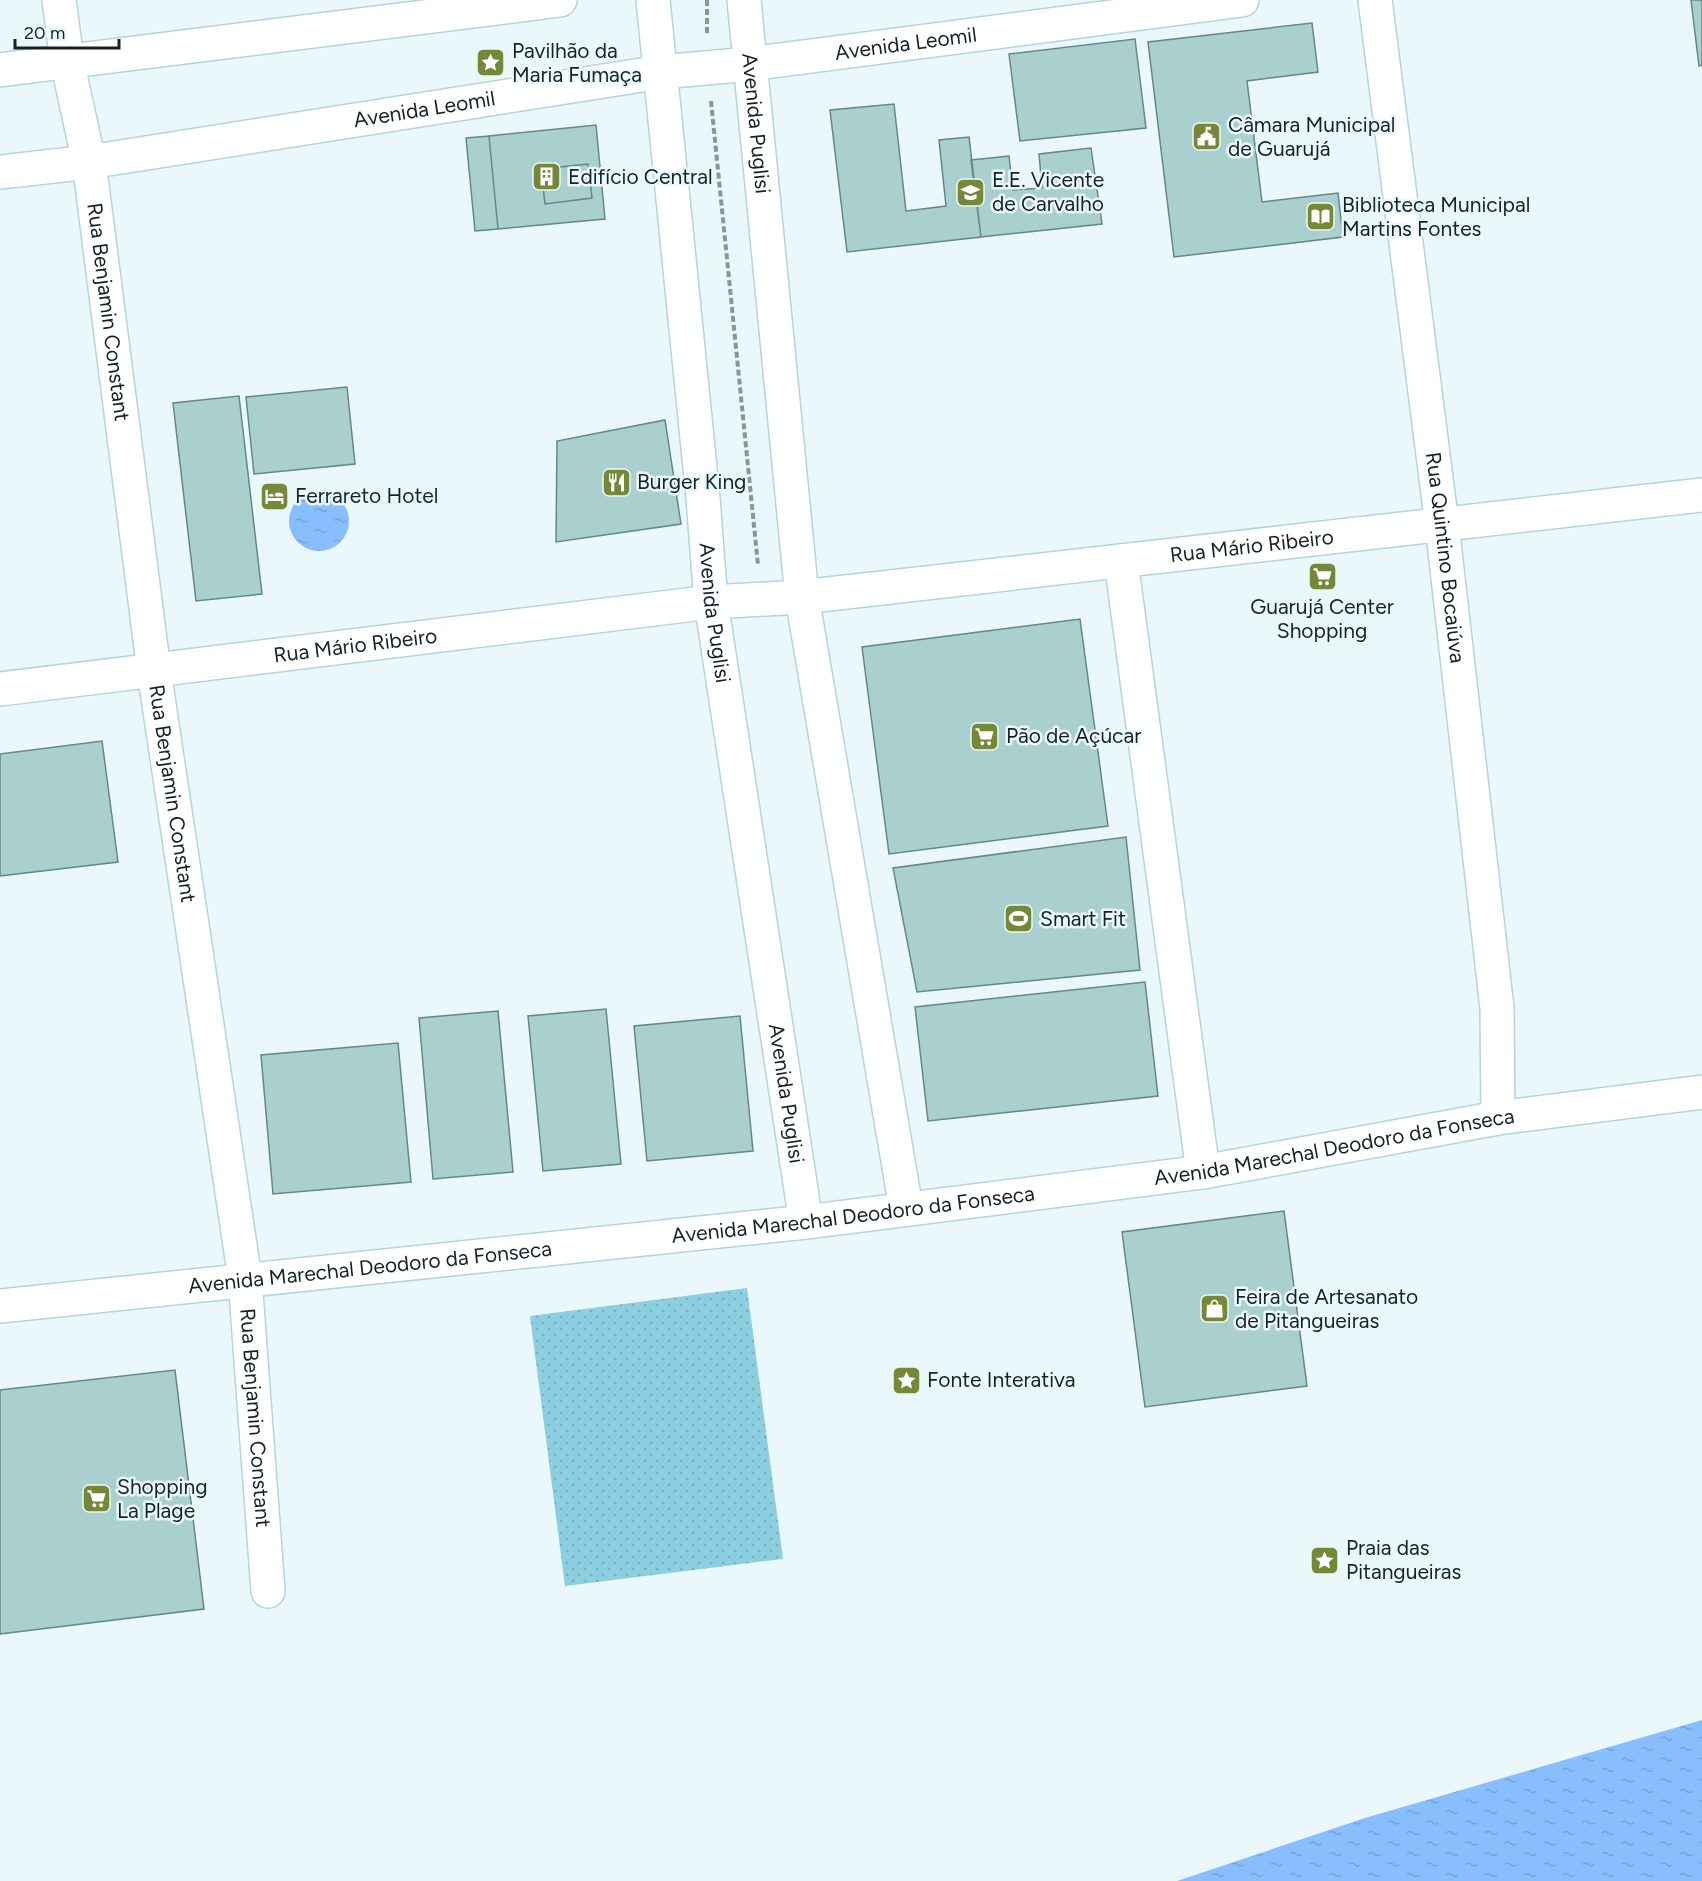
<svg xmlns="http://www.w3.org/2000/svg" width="1702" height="1881" font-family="Figtree,sans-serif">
<defs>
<pattern id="grass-dots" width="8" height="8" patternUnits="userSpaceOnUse" patternTransform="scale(1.5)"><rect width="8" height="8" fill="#8ccfe0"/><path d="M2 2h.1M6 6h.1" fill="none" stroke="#78b1c0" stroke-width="1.8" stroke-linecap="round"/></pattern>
<pattern id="water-ripples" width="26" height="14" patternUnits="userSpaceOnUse" patternTransform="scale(1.5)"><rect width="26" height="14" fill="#88befd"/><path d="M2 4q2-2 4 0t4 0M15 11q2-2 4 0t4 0" fill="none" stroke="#74a3d9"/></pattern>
</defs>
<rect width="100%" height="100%" fill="#eaf8fc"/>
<path fill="url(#grass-dots)" d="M747,1288L783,1559L565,1586L530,1316Z"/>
<path fill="url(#water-ripples)" d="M289 521a30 30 0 1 1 60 0a30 30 0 1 1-60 0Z
M1702,1720V1881H1177L1365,1818Z"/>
<path fill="#aacfcf" stroke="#658788" stroke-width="1.5" d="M1691,0H1702V65L1699,66Z
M1312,23L1318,72L1247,81L1262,202L1338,193L1343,237L1174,257L1148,42Z
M1135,39L1146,128L1020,141L1009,54Z
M894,104L906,211L946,206L939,140L969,137L981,237L847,252L830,110Z
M596,125L605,219L498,229L489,136Z
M489,136L498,229L475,231L466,138Z
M1091,148L1102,224L981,237L971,160L1009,156L1013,190L1042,188L1039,154Z
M588,164L592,198L545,204L541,169Z
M347,387L355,464L254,474L246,397Z
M239,396L262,594L196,601L173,403Z
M665,420L681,524L556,542L557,441Z
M1080,619L1108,826L889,854L862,647Z
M102,741L118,862L0,876V754Z
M1126,837L1140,970L917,992L893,868Z
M1145,982L1158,1096L928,1121L915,1007Z
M606,1009L621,1164L543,1171L528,1016Z
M498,1011L513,1172L433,1179L419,1018Z
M740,1016L753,1151L647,1161L634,1026Z
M398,1043L411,1182L273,1194L261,1055Z
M1284,1211L1307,1386L1145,1407L1122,1232Z
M175,1370L204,1609L0,1634V1390Z"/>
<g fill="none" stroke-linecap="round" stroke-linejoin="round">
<defs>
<g id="street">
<path id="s1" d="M59,0L67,61L89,162L154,671L245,1279L268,1591"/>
<path id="s2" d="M1375,0L1442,525L1497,1008L1498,1118"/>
<path d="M1121,561L1203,1172"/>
</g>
<g id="secondary">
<path id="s3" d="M653,0L703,498L711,602L806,1222"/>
<path id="s4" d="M744,0L802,597L906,1208"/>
<path d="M0,70L560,0"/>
<path id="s5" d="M0,172L89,162L661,72L750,64L1242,0"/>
<path id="s6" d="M0,689L711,602L802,597L1702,495"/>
<path id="s7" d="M0,1306L806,1222L1203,1172L1498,1118L1702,1092"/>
</g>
</defs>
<use href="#street" stroke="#b2d5de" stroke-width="36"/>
<use href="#secondary" stroke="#b2d5de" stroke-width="36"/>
<path stroke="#889699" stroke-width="4" stroke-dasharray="6 3" stroke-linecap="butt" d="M707,0V34
M711,101L758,565"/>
<use href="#street" stroke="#fff" stroke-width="33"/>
<use href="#secondary" stroke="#fff" stroke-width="33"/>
</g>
<defs>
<symbol id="sight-square" viewBox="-11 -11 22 22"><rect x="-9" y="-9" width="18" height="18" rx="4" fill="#748838" stroke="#eaf8fc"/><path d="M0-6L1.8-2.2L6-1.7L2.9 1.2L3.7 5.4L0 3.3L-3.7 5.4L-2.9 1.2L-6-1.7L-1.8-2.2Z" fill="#fff"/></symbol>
<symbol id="civic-square" viewBox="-11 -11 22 22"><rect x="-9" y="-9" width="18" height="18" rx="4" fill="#748838" stroke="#eaf8fc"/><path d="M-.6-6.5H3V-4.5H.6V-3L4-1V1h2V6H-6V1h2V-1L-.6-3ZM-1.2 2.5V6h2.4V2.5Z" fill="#fff"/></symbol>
<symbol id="building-square" viewBox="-11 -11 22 22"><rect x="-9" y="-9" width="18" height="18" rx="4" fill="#748838" stroke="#eaf8fc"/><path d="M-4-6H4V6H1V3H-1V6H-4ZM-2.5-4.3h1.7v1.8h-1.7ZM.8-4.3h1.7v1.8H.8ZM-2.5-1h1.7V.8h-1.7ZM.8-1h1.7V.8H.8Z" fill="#fff"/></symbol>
<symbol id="school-square" viewBox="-11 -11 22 22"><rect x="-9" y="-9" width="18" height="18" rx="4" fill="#748838" stroke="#eaf8fc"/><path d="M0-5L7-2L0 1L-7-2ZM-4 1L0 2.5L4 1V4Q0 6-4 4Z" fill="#fff"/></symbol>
<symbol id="library-square" viewBox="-11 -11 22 22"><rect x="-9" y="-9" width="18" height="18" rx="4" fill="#748838" stroke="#eaf8fc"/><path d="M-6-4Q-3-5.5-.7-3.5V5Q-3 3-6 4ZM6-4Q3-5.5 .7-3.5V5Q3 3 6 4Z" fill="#fff"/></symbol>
<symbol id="restaurant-square" viewBox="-11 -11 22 22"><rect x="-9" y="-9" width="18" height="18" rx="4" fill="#748838" stroke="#eaf8fc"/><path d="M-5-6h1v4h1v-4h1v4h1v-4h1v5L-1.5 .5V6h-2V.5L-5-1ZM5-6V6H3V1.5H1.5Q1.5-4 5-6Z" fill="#fff"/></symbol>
<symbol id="hotel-square" viewBox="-11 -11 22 22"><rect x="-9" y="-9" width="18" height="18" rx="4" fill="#748838" stroke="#eaf8fc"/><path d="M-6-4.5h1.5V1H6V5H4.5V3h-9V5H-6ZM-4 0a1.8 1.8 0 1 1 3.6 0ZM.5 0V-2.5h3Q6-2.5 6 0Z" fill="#fff"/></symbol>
<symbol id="supermarket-square" viewBox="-11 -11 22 22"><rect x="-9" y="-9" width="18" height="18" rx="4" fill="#748838" stroke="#eaf8fc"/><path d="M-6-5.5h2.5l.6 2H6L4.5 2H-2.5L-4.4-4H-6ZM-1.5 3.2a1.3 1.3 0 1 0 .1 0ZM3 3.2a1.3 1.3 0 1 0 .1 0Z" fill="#fff"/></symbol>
<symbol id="stadium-square" viewBox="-11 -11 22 22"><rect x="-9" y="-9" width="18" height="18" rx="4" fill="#748838" stroke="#eaf8fc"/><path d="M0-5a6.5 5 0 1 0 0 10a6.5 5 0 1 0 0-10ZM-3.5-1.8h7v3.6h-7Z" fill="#fff"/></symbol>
<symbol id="shop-square" viewBox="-11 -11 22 22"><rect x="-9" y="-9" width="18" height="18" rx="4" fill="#748838" stroke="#eaf8fc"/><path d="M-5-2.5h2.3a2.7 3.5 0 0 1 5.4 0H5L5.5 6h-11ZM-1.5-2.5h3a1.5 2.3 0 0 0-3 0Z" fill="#fff"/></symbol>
</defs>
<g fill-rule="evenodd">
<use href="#sight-square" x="474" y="46" width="33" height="33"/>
<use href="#civic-square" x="1190" y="120" width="33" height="33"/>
<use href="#building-square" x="530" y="160" width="33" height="33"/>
<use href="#school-square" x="954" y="176" width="33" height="33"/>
<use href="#library-square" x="1304" y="200" width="33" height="33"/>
<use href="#restaurant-square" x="600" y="466" width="33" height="33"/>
<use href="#hotel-square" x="258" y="480" width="33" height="33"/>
<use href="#supermarket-square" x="1306" y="560" width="33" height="33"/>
<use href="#supermarket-square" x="968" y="720" width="33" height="33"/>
<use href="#stadium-square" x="1002" y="902" width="33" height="33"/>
<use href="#shop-square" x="1198" y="1292" width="33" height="33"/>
<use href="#sight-square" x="890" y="1364" width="33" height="33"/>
<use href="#supermarket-square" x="80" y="1482" width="33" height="33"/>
<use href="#sight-square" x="1308" y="1544" width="33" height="33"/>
</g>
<g text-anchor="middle" stroke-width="5" stroke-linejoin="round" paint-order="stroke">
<g font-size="21" fill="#152326" stroke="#eaf8fc">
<text dy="7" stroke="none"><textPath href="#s5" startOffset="915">Avenida Leomil</textPath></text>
<text dy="7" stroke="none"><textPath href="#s5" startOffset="429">Avenida Leomil</textPath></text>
<text dy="7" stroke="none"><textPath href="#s4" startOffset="124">Avenida Puglisi</textPath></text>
<text dy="7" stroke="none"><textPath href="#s1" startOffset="316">Rua Benjamin Constant</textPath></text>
<text dy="7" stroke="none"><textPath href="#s6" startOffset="1260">Rua Mário Ribeiro</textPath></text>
<text dy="7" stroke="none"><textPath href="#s2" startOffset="562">Rua Quintino Bocaiúva</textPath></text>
<text dy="7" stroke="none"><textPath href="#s3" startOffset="616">Avenida Puglisi</textPath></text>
<text dy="7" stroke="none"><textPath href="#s6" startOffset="358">Rua Mário Ribeiro</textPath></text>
<text dy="7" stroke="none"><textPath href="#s1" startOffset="802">Rua Benjamin Constant</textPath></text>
<text dy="7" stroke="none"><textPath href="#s3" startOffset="1102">Avenida Puglisi</textPath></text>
<text dy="7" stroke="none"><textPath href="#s7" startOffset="1344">Avenida Marechal Deodoro da Fonseca</textPath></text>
<text dy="7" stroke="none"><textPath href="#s7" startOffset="858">Avenida Marechal Deodoro da Fonseca</textPath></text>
<text dy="7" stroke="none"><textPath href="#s7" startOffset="372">Avenida Marechal Deodoro da Fonseca</textPath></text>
<text dy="7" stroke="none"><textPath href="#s1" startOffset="1432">Rua Benjamin Constant</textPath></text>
</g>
<g font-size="21" fill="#152326" stroke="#eaf8fc" text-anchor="start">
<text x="512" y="58">Pavilhão da<tspan x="512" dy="24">Maria Fumaça</tspan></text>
<text x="1228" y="132">Câmara Municipal<tspan x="1228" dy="24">de Guarujá</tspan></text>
<text x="568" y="184">Edifício Central</text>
<text x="992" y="187">E.E. Vicente<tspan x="992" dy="24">de Carvalho</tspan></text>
<text x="1342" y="212">Biblioteca Municipal<tspan x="1342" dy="24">Martins Fontes</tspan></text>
<text x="637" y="489">Burger King</text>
<text x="295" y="503">Ferrareto Hotel</text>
<text x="1322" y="614" text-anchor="middle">Guarujá Center<tspan x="1322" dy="24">Shopping</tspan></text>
<text x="1006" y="743">Pão de Açúcar</text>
<text x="1040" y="926">Smart Fit</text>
<text x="1235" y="1304">Feira de Artesanato<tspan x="1235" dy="24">de Pitangueiras</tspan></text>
<text x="927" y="1387">Fonte Interativa</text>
<text x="117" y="1494">Shopping<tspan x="117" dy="24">La Plage</tspan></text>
<text x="1346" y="1555">Praia das<tspan x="1346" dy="24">Pitangueiras</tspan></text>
</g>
</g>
<path d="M15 39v9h104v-9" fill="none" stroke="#152326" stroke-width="3"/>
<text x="24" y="39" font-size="18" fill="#152326" stroke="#eaf8fc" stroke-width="4.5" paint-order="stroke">20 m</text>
</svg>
